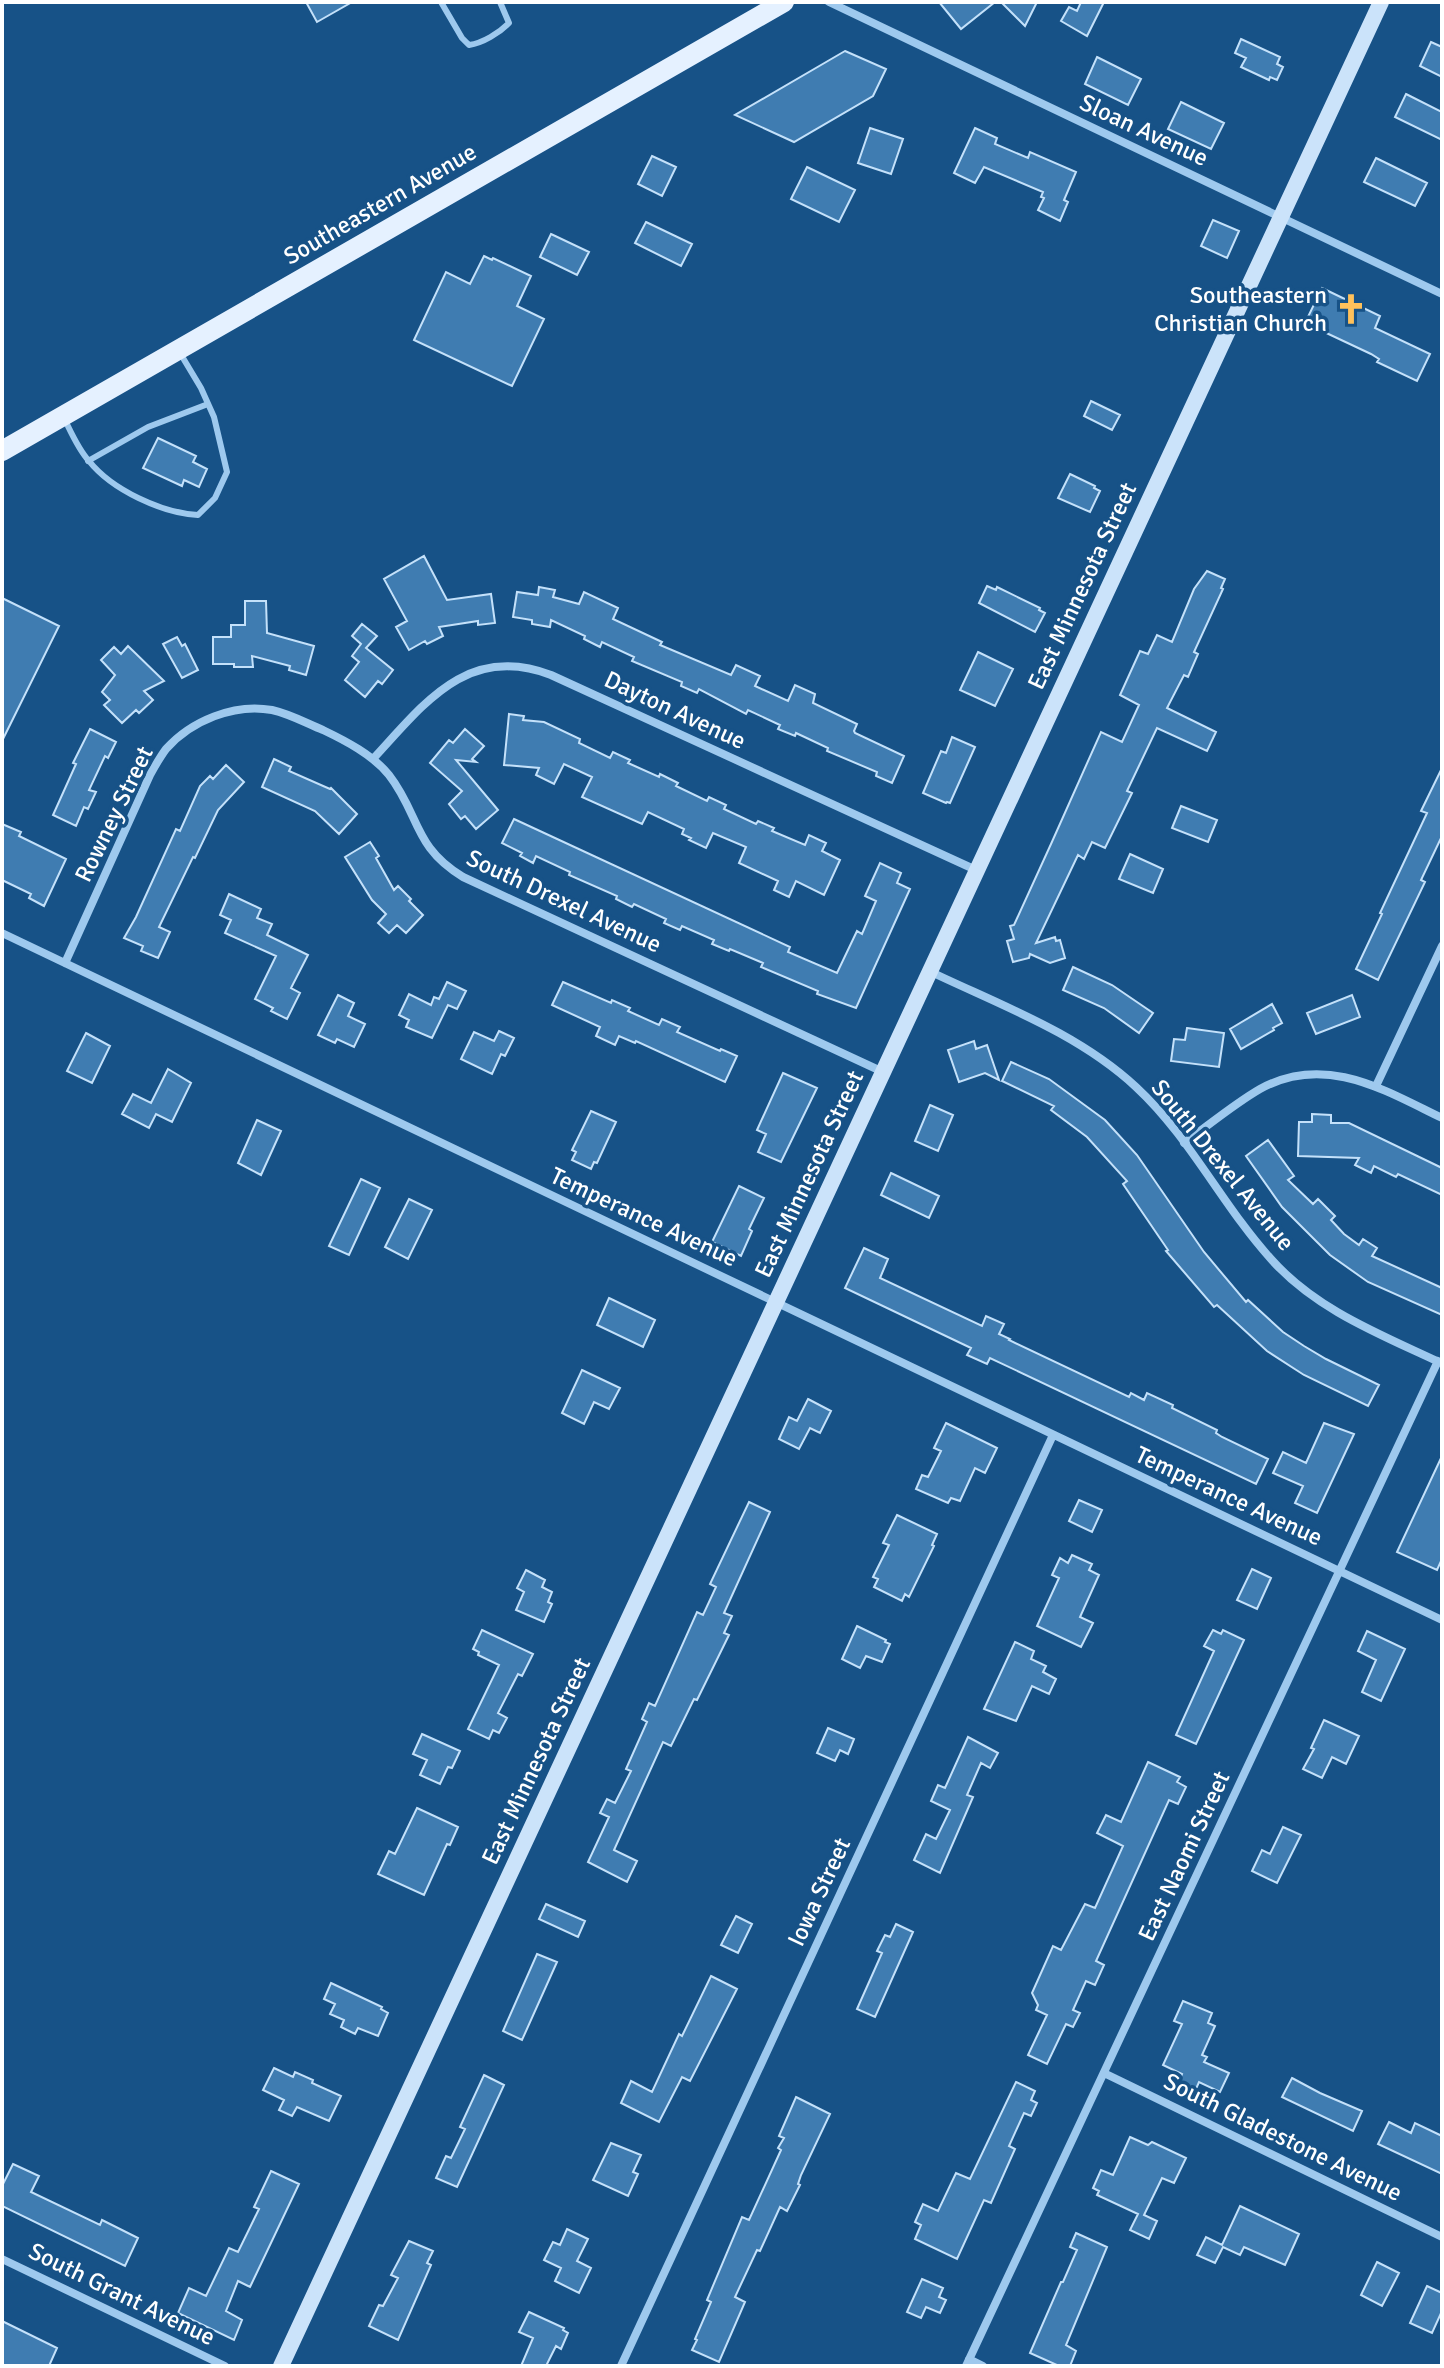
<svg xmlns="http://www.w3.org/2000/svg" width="1444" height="2368" font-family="Signika,sans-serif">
<rect width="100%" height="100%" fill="#175287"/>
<path fill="#3f7cb1" stroke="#c4e1fa" stroke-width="2" d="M306,2H352L317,22Z
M939,2H995L961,29Z
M1001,2H1037L1025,26Z
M1081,2H1104L1087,36L1061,21L1069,7L1077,11Z
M1241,39L1280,57L1277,64L1283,67L1277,80L1270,77L1269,80L1241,67L1246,58L1235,53Z
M1431,42L1442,47V77L1420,66Z
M845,51L886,69L873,96L794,142L735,115Z
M1097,57L1141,79L1128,105L1085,84Z
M1406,94L1442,112V140L1395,117Z
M1181,102L1224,123L1211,149L1168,129Z
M870,128L903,139L891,174L858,163Z
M975,128L997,138L995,144L1028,158L1030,152L1076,172L1064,200L1068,202L1060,221L1038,210L1044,198L1041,197L1043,192L984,167L975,183L954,173Z
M652,156L676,167L662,196L638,184Z
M1376,158L1427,183L1415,206L1364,182Z
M807,167L855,190L839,222L791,199Z
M1213,220L1239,231L1227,258L1201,246Z
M646,222L692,244L681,266L635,243Z
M551,234L589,252L577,275L540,257Z
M484,256L492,260L493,258L531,276L517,306L544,319L512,386L414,340L446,272L470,284Z
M1322,288L1380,316L1375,328L1430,354L1417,381L1377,362L1379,359L1371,354L1305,323Z
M1091,401L1120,415L1112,430L1084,416Z
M158,438L196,456L193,462L207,469L199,487L184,480L182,486L143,468Z
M1070,474L1095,486L1094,488L1100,491L1090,512L1058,498Z
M424,556L447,600L491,594L495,623L478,625V621L439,627L443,636L427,644L425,641L409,650L396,627L407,621L384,579Z
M1207,571L1225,579L1221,588L1223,589L1194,652L1198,654L1188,677L1184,675L1167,708L1216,732L1207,751L1157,728L1127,791L1132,793L1105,848L1092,842L1084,859L1078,855L1036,943L1055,937L1056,941L1060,940L1065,958L1050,963L1030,954L1029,958L1013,962L1007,941L1014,939L1010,926L1014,925L1051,844L1101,732L1122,742L1139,705L1120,695L1140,651L1148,654L1157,635L1172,642L1194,589Z
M987,586L996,590L997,587L1040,608L1039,610L1045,613L1035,632L979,603Z
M539,587L555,590L553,597L579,604L584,592L618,608L613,619L662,642L660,645L731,675L736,665L760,676L755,686L788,701L795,685L815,694L813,703L857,724L854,731L855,733L904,756L892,783L876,776L877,772L827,751L828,748L796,733L795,736L778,729L780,725L748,710L746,714L699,689L697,693L681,686L682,682L632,661L634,657L602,642L600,647L584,639L585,636L551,620L550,627L532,624V620L513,617L517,592L538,595Z
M2,598L59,626L2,741Z
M245,601H266L267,633L314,646L306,675L289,670L290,666L252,656L253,667H234V664H213V637H231V625H245Z
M362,624L377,636L366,648L393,670L382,684L378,681L365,697L345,680L359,662L352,656L361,644L352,636Z
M177,637L182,646L185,644L198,670L182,678L163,644Z
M128,646L164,681L144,691L153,700L139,713L136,710L122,723L104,705L110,700L102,692L115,675L101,660L114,647L121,654Z
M978,652L1013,669L995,706L960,690Z
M509,714L524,716L523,720L544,722L580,739L579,743L610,758L613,752L630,760L628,763L659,777L660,774L678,783L676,786L707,801L709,797L726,805L724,809L756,824L758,821L774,828L772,831L805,845L809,835L826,843L822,851L840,860L824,895L796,881L789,897L774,890L778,881L739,863L746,847L713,833L706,848L689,840L691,838L682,834L684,829L648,812L642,824L582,797L592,777L564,764L554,784L536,775L539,768L504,765Z
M90,729L116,742L108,758L105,756L89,790L96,792L88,809L84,807L76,826L53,815L76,764L73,763Z
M465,729L484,746L472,759L476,762L456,760L498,810L476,829L465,816L461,819L449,804L462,791L430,763L449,740L453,743Z
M952,737L975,747L950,803L947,802L946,803L923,793L941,751L946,753Z
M274,759L291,767L289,771L330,789L331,788L357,814L339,834L315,811L262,787Z
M226,765L244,782L218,810L195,858L193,857L159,927L170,932L158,958L141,951L143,946L124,938L136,917L176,829L180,831L200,786L210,776L213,779Z
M1442,768V836L1421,880L1425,882L1378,980L1356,969L1382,914L1380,913L1427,813L1421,811Z
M1181,806L1217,820L1208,842L1172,828Z
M514,819L790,947L788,952L837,973L857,931L862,934L876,901L865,896L880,863L901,873L897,883L910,889L856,1008L817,994L818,991L761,967L763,963L730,949L729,951L712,944L714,940L682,926L680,930L664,923L666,919L634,904L632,907L616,899L617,896L569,875L570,872L536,856L533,863L520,856L522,853L502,843Z
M2,824L21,832L19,836L66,859L44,906L29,898L31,894L2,880Z
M370,842L379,856L376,858L394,890L398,886L411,899L409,901L423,915L406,933L397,925L389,933L378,923L386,914L372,900L345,857Z
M1130,854L1163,869L1153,893L1119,879Z
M229,894L261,909L257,918L272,924L267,935L308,955L291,988L300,993L287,1019L271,1011L273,1008L255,999L276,956L225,933L231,920L220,915Z
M1073,967L1112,985L1153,1013L1139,1033L1104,1008L1063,990Z
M447,982L466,991L457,1009L448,1005L432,1038L406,1027L409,1020L399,1015L409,994L431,1005L434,997L439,999Z
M563,982L611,1003L612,1000L630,1008L628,1011L659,1025L662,1019L680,1027L677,1032L720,1051L721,1049L737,1056L725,1082L636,1041L635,1043L619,1036L615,1045L596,1036L600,1027L552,1005Z
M338,995L354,1003L348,1016L365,1024L354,1047L337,1039L335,1043L318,1035Z
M1352,995L1360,1017L1316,1034L1307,1013Z
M1272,1004L1282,1023L1273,1028L1274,1030L1241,1049L1230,1029Z
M1187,1028L1224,1033L1219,1067L1171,1061L1174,1039L1185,1040Z
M499,1031L514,1038L505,1056L501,1054L492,1074L461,1059L474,1032L494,1041Z
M86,1033L110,1046L92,1083L67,1071Z
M974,1041L976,1049L987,1045L999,1080L985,1073L959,1082L948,1050Z
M1011,1062L1049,1079L1105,1120L1137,1155L1204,1252L1246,1302L1248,1300L1283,1332L1304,1346L1326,1359L1379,1385L1368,1406L1304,1375L1267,1351L1217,1305L1214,1307L1166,1251L1168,1250L1123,1184L1127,1181L1087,1137L1051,1110L1054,1106L1002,1081Z
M168,1069L191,1083L172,1122L156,1114L149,1128L122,1114L133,1094L151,1103Z
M783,1073L817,1088L781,1162L758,1152L766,1134L757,1130Z
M930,1105L953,1115L938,1151L915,1141Z
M591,1111L616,1122L597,1163L594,1162L591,1169L572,1160L576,1152L572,1150Z
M1312,1114L1331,1115V1123H1349L1442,1168V1195L1398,1174L1396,1177L1374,1166L1371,1173L1355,1165L1359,1158L1298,1156L1299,1122H1312Z
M257,1120L281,1131L261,1175L238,1163Z
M1268,1140L1294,1176L1288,1180L1313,1204L1318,1199L1335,1216L1331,1220L1344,1234L1359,1245L1363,1239L1377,1248L1372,1256L1442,1288V1315L1368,1282L1330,1255L1282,1207L1246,1156Z
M891,1173L939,1196L929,1218L881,1195Z
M361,1179L380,1188L349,1255L329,1246Z
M739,1186L764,1198L749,1229L752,1231L741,1256L712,1242Z
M409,1199L432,1210L408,1259L385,1247Z
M864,1248L888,1259L880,1278L982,1326L986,1316L1004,1324L999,1334L1010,1339L1009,1340L1129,1397L1131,1393L1144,1400L1147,1393L1173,1405L1172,1408L1217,1430L1216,1433L1222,1437L1268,1459L1256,1484L990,1358L987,1364L967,1355L971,1348L845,1288Z
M609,1298L655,1320L643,1347L597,1325Z
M582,1370L620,1388L609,1409L594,1402L584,1424L562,1413Z
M808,1399L831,1411L820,1433L810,1428L799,1449L779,1439L789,1417L797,1421Z
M946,1423L997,1448L985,1473L975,1468L960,1501L951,1498L948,1503L916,1489L922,1475L928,1477L941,1451L934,1448Z
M1324,1423L1354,1434L1317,1513L1295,1503L1303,1486L1273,1473L1283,1452L1306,1463Z
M1442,1456V1559L1437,1570L1397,1552Z
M1079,1500L1102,1510L1092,1532L1069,1521Z
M749,1502L770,1512L724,1613L732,1616L724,1633L729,1635L697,1700L694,1699L671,1746L663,1742L614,1850L637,1861L627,1882L588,1862L609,1817L600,1813L607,1799L615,1803L631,1771L626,1769L647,1722L642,1719L649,1703L655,1706L697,1612L703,1615L716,1587L710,1584Z
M897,1515L937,1534L932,1545L934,1546L909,1597L905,1594L902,1601L874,1587L878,1579L873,1577L889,1545L883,1543Z
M1072,1555L1092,1564L1089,1570L1099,1575L1080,1617L1093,1623L1081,1647L1037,1626L1059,1578L1052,1575L1060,1558L1068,1563Z
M1252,1569L1271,1578L1257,1609L1237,1600Z
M526,1570L545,1580L542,1587L552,1592L548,1602L552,1604L544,1622L516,1610L524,1592L517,1588Z
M857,1626L886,1640L885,1642L890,1644L882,1662L866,1656L860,1668L842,1659Z
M482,1630L533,1654L522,1676L518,1674L498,1713L507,1718L499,1733L493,1730L489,1739L468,1729L499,1665L478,1655L479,1652L473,1649Z
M1213,1630L1221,1634L1223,1630L1244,1640L1196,1744L1176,1735L1214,1651L1204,1646Z
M1367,1631L1405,1649L1381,1701L1362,1692L1376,1660L1358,1651Z
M1015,1642L1034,1651L1031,1659L1046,1666L1043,1672L1056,1679L1049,1694L1032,1686L1016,1721L984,1709Z
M1324,1720L1359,1736L1346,1764L1332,1757L1322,1778L1303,1769L1314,1749L1311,1748Z
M828,1728L854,1739L848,1754L840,1750L835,1761L817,1753Z
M422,1734L460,1751L452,1768L448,1767L440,1784L420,1775L427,1760L413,1754Z
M968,1737L998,1753L990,1768L981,1763L967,1795L973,1797L940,1873L914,1860L926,1834L936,1839L950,1810L931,1801L938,1785L945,1788Z
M1148,1762L1180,1777L1177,1782L1186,1787L1178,1804L1169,1800L1096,1961L1104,1965L1095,1985L1086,1981L1073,2010L1080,2013L1073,2027L1066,2024L1047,2064L1028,2055L1047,2015L1036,2010L1038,2005L1032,1993L1053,1946L1061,1950L1085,1904L1095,1908L1123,1846L1097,1833L1106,1815L1121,1822Z
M417,1808L458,1827L450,1845L447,1844L424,1895L378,1874L389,1851L395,1854Z
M1283,1827L1301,1835L1277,1883L1252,1871L1262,1850L1270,1854Z
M546,1904L585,1921L578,1937L539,1919Z
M736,1916L752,1924L738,1953L721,1945Z
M896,1924L913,1932L875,2017L857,2009L882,1953L877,1951L885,1935L890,1937Z
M537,1954L557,1962L522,2040L503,2031Z
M711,1976L737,1989L690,2081L682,2077L659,2122L621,2103L631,2081L652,2092L679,2034L682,2036Z
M331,1983L382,2007L381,2009L388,2013L378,2036L358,2028L355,2034L341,2027L344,2020L330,2014L335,2004L324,1999Z
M1183,2001L1212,2013L1208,2023L1215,2026L1202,2055L1207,2057L1204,2062L1229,2073L1220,2092L1199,2082L1196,2089L1179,2081L1182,2074L1163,2065L1182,2024L1174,2021Z
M274,2068L293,2077L295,2072L313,2080L312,2083L341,2096L329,2121L297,2107L292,2116L279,2110L284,2100L263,2090Z
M484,2075L504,2085L457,2187L436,2178L446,2156L451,2158L465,2129L460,2127Z
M1292,2078L1320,2093L1362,2111L1353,2131L1282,2097Z
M1016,2082L1035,2091L1031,2100L1037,2103L1031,2116L1024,2113L1009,2146L1015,2149L991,2203L984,2200L957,2259L915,2239L921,2225L915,2222L923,2204L938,2211L956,2173L970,2179Z
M796,2097L830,2114L801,2175L798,2184L800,2185L787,2211L780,2207L760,2251L757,2250L735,2297L745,2302L719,2362L692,2350L697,2340L695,2339L711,2302L707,2300L742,2217L749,2220L781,2150L778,2148L784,2138L779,2136Z
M1389,2122L1411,2133L1415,2123L1442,2136V2174L1378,2144Z
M1130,2137L1148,2145L1152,2142L1186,2158L1174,2183L1162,2178L1144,2215L1157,2221L1149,2239L1130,2230L1138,2214L1097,2195L1099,2191L1093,2188L1101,2170L1113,2175Z
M611,2143L641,2155L633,2172L638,2174L628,2196L593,2180Z
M13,2164L39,2176L31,2192L100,2225L102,2220L138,2238L125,2266L2,2206V2186Z
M271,2171L299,2184L250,2287L238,2281L226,2311L242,2320L234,2340L178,2313L189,2288L206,2296L229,2248L238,2252L259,2209L254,2207Z
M1240,2206L1299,2234L1285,2265L1244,2247L1240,2255L1223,2247L1215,2263L1197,2255L1206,2237L1222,2245Z
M567,2229L588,2239L577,2261L591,2268L579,2293L555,2281L561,2268L544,2260L553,2242L560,2245Z
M1076,2233L1107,2247L1066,2345L1076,2351L1070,2366H1059L1030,2353L1061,2282H1063L1077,2250L1070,2247Z
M409,2241L433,2251L427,2263L431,2265L398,2340L369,2326L379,2305L383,2306L398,2278L391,2275Z
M1377,2262L1399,2273L1382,2306L1361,2295Z
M922,2279L943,2288L939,2297L946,2300L940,2313L926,2307L921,2318L907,2312Z
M1427,2286L1442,2293V2311L1432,2333L1410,2323Z
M529,2312L564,2328L563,2330L568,2333L561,2349L556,2346L546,2366H521L533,2338L519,2332Z
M2,2321L57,2348L49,2366H2Z"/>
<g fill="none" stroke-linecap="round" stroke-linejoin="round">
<path stroke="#9ec9ee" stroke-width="6" d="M441,2L462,38L469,45C483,43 499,33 509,23L500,2
M64,418C71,432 78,449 89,461C112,490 162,513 198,515L215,498L227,472L214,417L201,388L180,353
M88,461L148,427L208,404"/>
<path stroke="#9ec9ee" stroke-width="8" d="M829,2L1442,294
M373,759C424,704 467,643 551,675L976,870
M2,933L1442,1620
M65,963L150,775C155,766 160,757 166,749C191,721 234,703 272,710C290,714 306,723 323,730C346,741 373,755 389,775C420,815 413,847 463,877L883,1072
M929,971C1000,1005 1078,1033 1136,1087C1190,1137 1222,1205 1271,1259C1316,1310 1382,1335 1441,1363
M1376,1086L1442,946
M1184,1143C1209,1125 1234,1104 1260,1089C1325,1053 1384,1090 1442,1118
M1106,2074L1442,2237
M2,2259L225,2366
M969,2359L983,2366
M621,2366L1053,1435
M966,2366C1126,2032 1278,1695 1438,1361"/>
<path stroke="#cbe3fa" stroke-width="16" d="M281,2366L1381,2"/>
<path stroke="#e5f1ff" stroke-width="20" d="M2,451L784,2"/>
</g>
<defs>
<symbol id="church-bare" viewBox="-9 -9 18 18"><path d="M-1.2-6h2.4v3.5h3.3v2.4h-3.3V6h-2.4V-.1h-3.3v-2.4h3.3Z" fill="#ffc15b" stroke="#175287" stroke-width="2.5" paint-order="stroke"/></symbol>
</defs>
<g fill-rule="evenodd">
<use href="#church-bare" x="1329" y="287" width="44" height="44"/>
</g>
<g text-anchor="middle" stroke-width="7" stroke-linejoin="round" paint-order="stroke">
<g font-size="24" fill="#fff" stroke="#175287">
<text transform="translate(1144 130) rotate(25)" y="8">Sloan Avenue</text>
<text transform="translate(380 204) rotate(-30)" y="8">Southeastern Avenue</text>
<text transform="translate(1082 586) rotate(-65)" y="8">East Minnesota Street</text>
<text transform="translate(675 710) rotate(25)" y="8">Dayton Avenue</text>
<text transform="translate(114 814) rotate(-64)" y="8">Rowney Street</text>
<text transform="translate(564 901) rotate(25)" y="8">South Drexel Avenue</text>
<text transform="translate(1223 1165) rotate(51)" y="8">South Drexel Avenue</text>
<text transform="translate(809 1174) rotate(-65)" y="8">East Minnesota Street</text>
<text transform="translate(644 1217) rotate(25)" y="8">Temperance Avenue</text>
<text transform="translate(1229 1496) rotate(25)" y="8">Temperance Avenue</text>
<text transform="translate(536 1761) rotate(-65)" y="8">East Minnesota Street</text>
<text transform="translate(1184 1856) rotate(-65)" y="8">East Naomi Street</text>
<text transform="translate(819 1892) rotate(-65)" y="8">Iowa Street</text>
<text transform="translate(1283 2137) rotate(26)" y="8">South Gladestone Avenue</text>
<text transform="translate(122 2294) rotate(26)" y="8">South Grant Avenue</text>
</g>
<g font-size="24" fill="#fff" stroke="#175287" text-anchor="end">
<text x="1327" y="303">Southeastern<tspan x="1327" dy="28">Christian Church</tspan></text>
</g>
</g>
<rect width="1444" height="2368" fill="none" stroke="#ffffff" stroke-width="8"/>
</svg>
